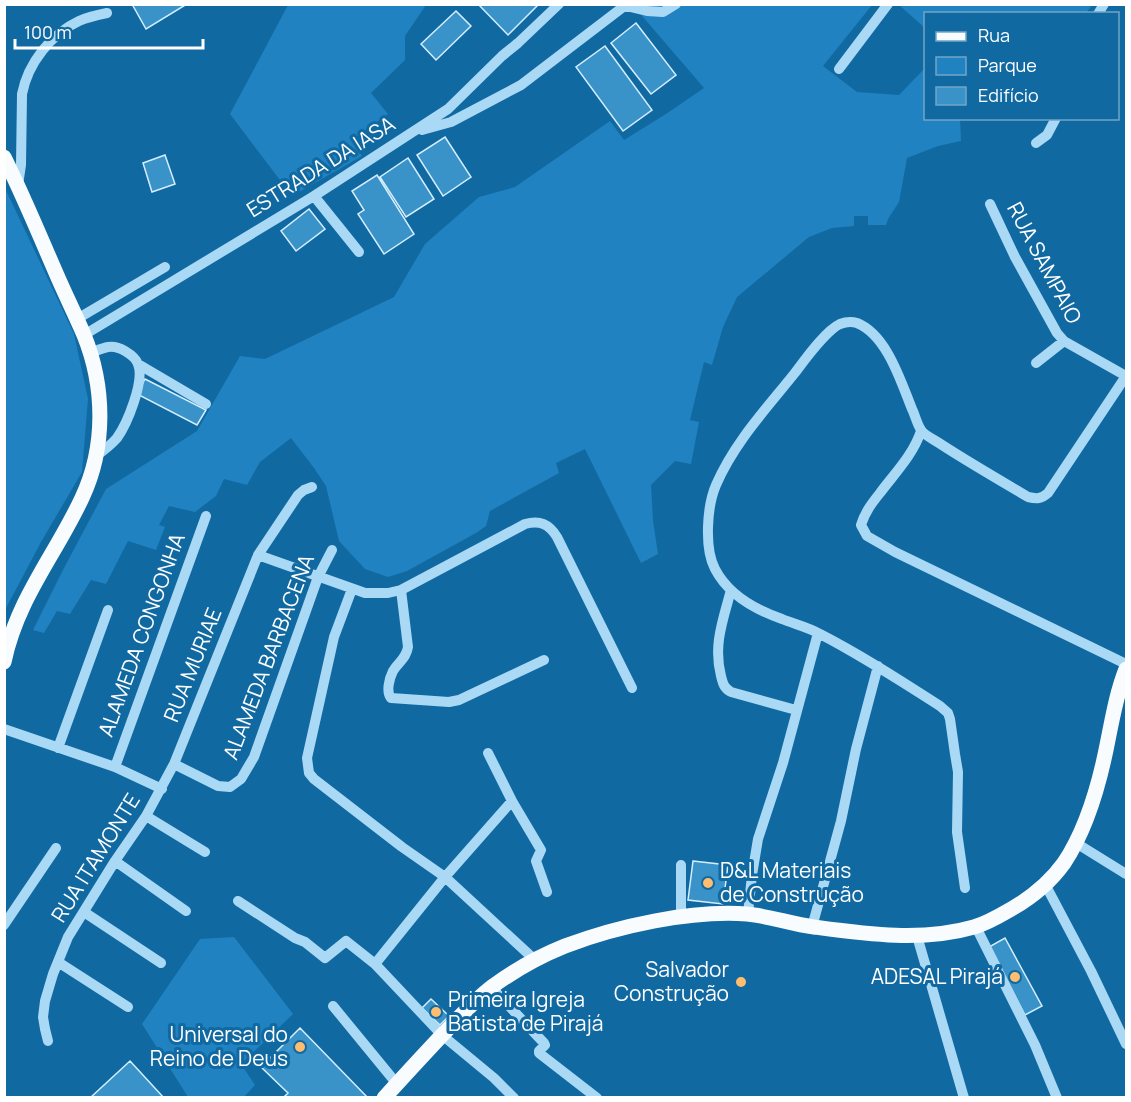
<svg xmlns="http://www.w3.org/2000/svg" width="1131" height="1102" font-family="Manrope,sans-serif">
<rect width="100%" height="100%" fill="#1169a2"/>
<path fill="#2082c0" d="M288,5H426L405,36V60L371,93L388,114L352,140L362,156L292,196L230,114Z
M642,5H872L823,66L857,92L899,95L925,68L926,118L960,119L961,141L938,146L907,158L899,202L888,219L886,225H868V216H854V226L832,228L809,237L737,297L723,327L712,365L704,362L690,420L699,422L691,464L675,461L651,485L653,521L658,554L641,563L585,449L556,463L559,473L490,511L486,526L476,533L407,571L388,577L365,569L339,541L326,486L314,468L291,438L260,462L247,485L224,479L216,496L195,512L169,506L159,525L165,527L156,550L128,541L106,584L91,580L70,614L57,611L44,633L33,630L64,568L106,489L197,431L240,356L265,359L394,297L425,244L479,197L515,187L610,121L624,140L666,114L704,88L637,10Z
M899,5H1092L1086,13L926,14L925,28Z
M4,186L74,334L88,399L82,472L41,542L5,610Z
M234,937L293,1014L241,1064L255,1085L244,1097H188L142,1024L200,939Z"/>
<path fill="#3992c8" stroke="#d4eefe" stroke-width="1.5" d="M132,4H187L146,29Z
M478,4H539L508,35Z
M456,11L471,26L436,60L421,44Z
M636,23L676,75L651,94L611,43Z
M605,46L652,110L623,131L576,67Z
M445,137L471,177L443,196L417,155Z
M165,155L175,184L152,192L143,163Z
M408,158L434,199L406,217L380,177Z
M377,175L414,234L384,254L358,214L364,210L352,191Z
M309,209L325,229L296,251L281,231Z
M145,379L206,410L197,425L137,394Z
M693,861L728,865L723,904L688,900Z
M1005,938L1042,1006L1025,1015L989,947Z
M431,999L449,1016L440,1025L422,1008Z
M300,1028L368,1098H283L288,1093L261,1067Z
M130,1061L164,1098H90Z"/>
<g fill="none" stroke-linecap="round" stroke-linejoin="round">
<path stroke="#aad9f6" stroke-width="10" d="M626,6L647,11L663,12L676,4
M1098,14L1104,4
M839,69L888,4
M422,130L451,122L521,85L627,4
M1036,143L1047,135L1056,118
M18,185L21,165L22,94C28,63 51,34 79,21C88,17 97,15 107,13
M314,196L359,252
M990,204L1015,257L1057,333L1064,341L1126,376
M77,319L165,267
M84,335L314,196L448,109L502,56L518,43L559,4
M90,353C96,351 102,348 108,347C114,346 120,348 125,351C130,354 136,358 138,364C145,381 127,424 117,438C111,445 103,451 96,456
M1036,363L1064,341
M138,364L206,404
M921,431C913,455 895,473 880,493C872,503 865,512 861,525L867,536L895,552L1126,664
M258,555L365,593H388L401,590L525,524C540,520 549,524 557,537L632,688
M352,589L334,637L307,758L309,773L314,779L402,847L445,877L535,960
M401,590L408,647C406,659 399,661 393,671C389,679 386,692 391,698L449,702L459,700L544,660
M731,590C723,620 713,645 721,676C723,684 724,688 731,692L796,710
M4,729L115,767L162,789
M58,748L108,610
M488,753L512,801L541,850L536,861L547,892
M174,764L218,786L230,787L241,779L254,757L318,577L332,550
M115,767L206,516
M146,816L205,852
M1076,843L1126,874
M115,861L186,911
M681,865V917
M1045,884L1091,971L1126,1044
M965,888L957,832L958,772L955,754L950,719L948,713L940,706C901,681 861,655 820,634C808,627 794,624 782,619C756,610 728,594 715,569C704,548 707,506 716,485C734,443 766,409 794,374C804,361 825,331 840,324C845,322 851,321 857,323C887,335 901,382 912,409C915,415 917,424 921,430C924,435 933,439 939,443C968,462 998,479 1028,497C1037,499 1041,499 1048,493L1126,376
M238,901L295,938L305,942L325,958L346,941L375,964L442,1035L494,1078L514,1098
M84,912L161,963
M748,914L752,875L758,839L783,763L818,633
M4,925L56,848
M812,927L841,821L856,749L878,666
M976,927L1035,1045L1057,1098
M917,936L964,1098
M58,962L128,1007
M375,964L445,877L512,801
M491,987L544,1043L545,1045L539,1051V1053L597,1098
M333,1006L397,1084
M48,1041L45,1029L43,1017L45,1001L53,974L68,937L115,861L146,816L174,764L258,555L298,495L304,490L312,487"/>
<path stroke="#f9fcff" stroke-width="15" d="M4,157C23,195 39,234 56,273C65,294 75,314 84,335C105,387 106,447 82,498C56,554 17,599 4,662
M384,1098C405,1075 426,1052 447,1030C461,1015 476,999 493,986C515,970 540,956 565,946C618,926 690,910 747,914C769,916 791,924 814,927C866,934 922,942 974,927C988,923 1001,915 1013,908C1032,897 1051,881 1064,863C1088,827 1100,782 1108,740C1113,715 1117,692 1126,669"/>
</g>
<g fill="#ffbd6f" stroke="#1169a2" stroke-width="2">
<circle cx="708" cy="883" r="6"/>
<circle cx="1015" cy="977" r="6"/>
<circle cx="741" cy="982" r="6"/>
<circle cx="436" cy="1012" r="6"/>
<circle cx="300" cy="1047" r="6"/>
</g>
<g text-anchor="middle" stroke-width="6" stroke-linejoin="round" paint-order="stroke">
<g font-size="21" fill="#fff" stroke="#1169a2">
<text transform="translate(321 167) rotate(-32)" y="7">ESTRADA DA IASA</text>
<text transform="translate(1044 263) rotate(62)" y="7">RUA SAMPAIO</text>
<text transform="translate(142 635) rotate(-70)" y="7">ALAMEDA CONGONHA</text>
<text transform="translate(269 657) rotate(-69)" y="7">ALAMEDA BARBACENA</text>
<text transform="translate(193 665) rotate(-68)" y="7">RUA MURIAE</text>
<text transform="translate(96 858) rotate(-58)" y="7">RUA ITAMONTE</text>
</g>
<g font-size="21" fill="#fff" stroke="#1169a2" text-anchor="end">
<text x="720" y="878" text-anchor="start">D&amp;L Materiais<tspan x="720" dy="24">de Construção</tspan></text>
<text x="729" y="977">Salvador<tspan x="729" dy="24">Construção</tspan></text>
<text x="1003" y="984">ADESAL Pirajá</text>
<text x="448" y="1007" text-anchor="start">Primeira Igreja<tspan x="448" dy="24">Batista de Pirajá</tspan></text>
<text x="288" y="1042">Universal do<tspan x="288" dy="24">Reino de Deus</tspan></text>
</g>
</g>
<rect width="1131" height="1102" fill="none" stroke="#ffffff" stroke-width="12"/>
<rect x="924" y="12" width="195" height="108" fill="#1169a2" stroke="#70a5c7" stroke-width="1.5"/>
<rect x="936" y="32" width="30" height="9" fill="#f9fcff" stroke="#70a5c7" stroke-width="1.5"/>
<text x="978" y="42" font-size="18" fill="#ffffff">Rua</text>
<rect x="936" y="57" width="30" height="18" fill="#2082c0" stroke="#70a5c7" stroke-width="1.5"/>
<text x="978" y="72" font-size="18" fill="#ffffff">Parque</text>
<rect x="936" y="87" width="30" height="18" fill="#3992c8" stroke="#70a5c7" stroke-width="1.5"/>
<text x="978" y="102" font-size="18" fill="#ffffff">Edifício</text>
<path d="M15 39v9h188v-9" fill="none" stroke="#ffffff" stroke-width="3"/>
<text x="24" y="39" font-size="18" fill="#ffffff" stroke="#1169a2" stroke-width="4.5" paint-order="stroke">100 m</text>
</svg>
